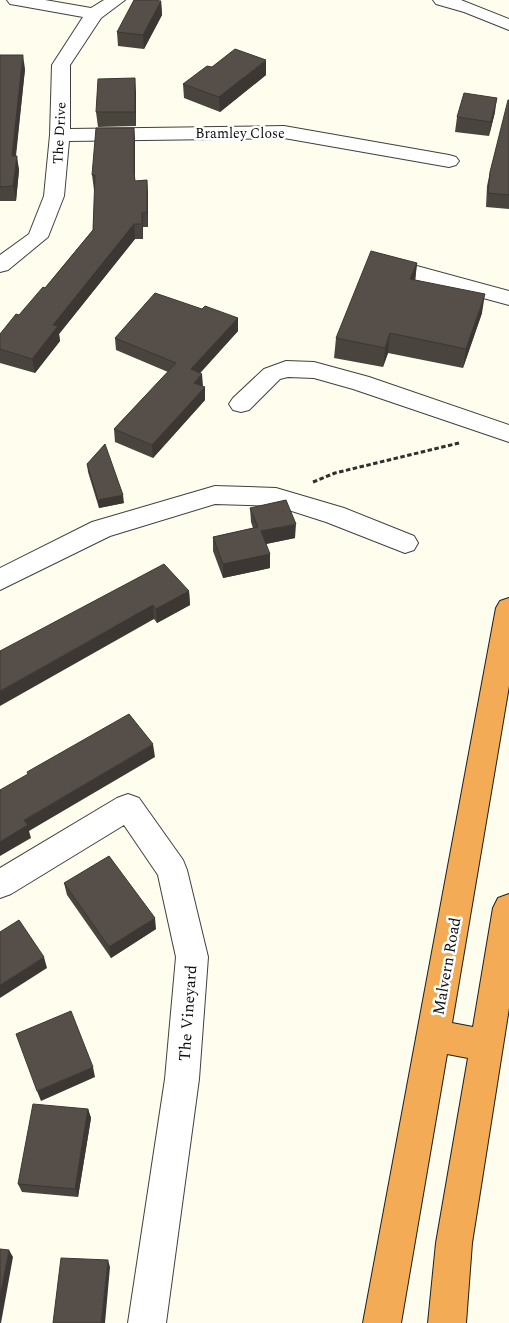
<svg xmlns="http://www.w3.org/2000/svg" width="509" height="1323" font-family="Spectral,serif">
<rect width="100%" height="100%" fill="#fffded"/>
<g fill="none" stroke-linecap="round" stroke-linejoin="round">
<defs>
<path id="minor" d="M7,0H45L91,8L104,0H125L101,18L70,65V129L284,126L449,155L456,157L459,161L456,165L449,167L284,138L69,141L64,196L48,237L8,270L0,272V255L29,234L44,196L50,135L52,65L83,17L16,5L10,4Z
M433,0H461L509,19V30L464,12L436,4Z
M380,256L509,291V305L372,268L369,263L372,258Z
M286,361L314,362L369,377L509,425V442L353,389L314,378L288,377L280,379L249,410L241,412L233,410L229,404L233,398L264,369Z
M215,486L276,488L344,508L414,536L418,543L414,550L405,553L326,522L276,506L215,504L110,536L0,590V568L92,522Z
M128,794L139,798L183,860L187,870L208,957L199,1079L166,1323H128L165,1079L176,957L158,875L124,825L11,894L0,898V868L117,798Z"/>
<path id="highway" d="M509,598V686L452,1023L473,1027L493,908L498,898L509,894V1008L472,1243L466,1323H428L436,1243L468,1058L447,1054L401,1323H363L496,608L500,601Z"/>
</defs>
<use href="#minor" stroke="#404040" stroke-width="2"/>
<use href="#highway" stroke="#1e1e1e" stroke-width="2"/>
<path stroke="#2f2f2f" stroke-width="3" stroke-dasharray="4.5 2.5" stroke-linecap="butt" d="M313,482L335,473L459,443"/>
<use href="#minor" fill="#fff" fill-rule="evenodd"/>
<use href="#highway" fill="#f3ab56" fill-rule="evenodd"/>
</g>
<path fill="#4a443f" d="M161,1L162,15L144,49L118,46L117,32Z
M0,55L25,69L16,156L19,170L16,201H0Z
M266,75L220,112L184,98L183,84Z
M136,92V126L98,127L96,112Z
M509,100V209L486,207L487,186L490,172Z
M495,112L489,136L455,132L457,117Z
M134,128L135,142V181L147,180L148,195V227H143V239H135L59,334L60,341L35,373L0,363V334L19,315L45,288L93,230L95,190H94L92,175Z
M417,263L415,280L482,313L463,368L388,353L383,367L334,358L336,338Z
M202,309L238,318V331L200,373L205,400L153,458L115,442L114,429L168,372L116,350L115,338Z
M87,464L124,503L99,508L88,472Z
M250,508L295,538L266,544L270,568L223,578L213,551V537L253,528L251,522Z
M189,591L190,605L157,623L154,619L0,651Z
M64,883L156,929L111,958L67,895Z
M88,1109L91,1118L78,1197L22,1192L18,1184Z"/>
<path fill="#3c3733" d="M161,1L162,15L144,49L143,35Z
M23,55L25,69L14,170L12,156Z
M266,60V75L220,112L219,97Z
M135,78L136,92V126L135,112Z
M497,98L495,112L489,136L491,122Z
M134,128L135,142V186L134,172Z
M17,156L19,170L16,201L13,186Z
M147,180L148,195V227L147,212Z
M142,213L143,227V239L142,224Z
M134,224L135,239L59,334L60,341L35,373L32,359L53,325Z
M417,263L415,282L410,279Z
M485,294L482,313L463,368L466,349Z
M238,318V331L192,382L191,369Z
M390,333L388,353L383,367L385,348Z
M202,374L203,386L194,383Z
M205,387V400L153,458L152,445Z
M123,495L124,503L99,508L98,500Z
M296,524L295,538L261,545V531Z
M270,554V568L223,578V564Z
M189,591L190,605L157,623L156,609Z
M153,605L154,619L0,706V691Z
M153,744L155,757L29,831L31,838L0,856V842L24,820Z
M155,918L156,929L111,958L109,947Z
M44,957L47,968L0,998V985Z
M93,1067L95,1077L41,1101L37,1091Z
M88,1109L91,1118L78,1197L75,1189Z
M9,1250L13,1257L1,1323H0V1296Z
M108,1260L110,1267L105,1323H101Z"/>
<path fill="#564f49" stroke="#3c3733" d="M134,0H153L161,1L143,35L117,32Z
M235,49L266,60L219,97L183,84L207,66L212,67Z
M0,55H23L12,156H17L13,186L0,187Z
M135,78V112H96L98,79Z
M464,93L497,98L491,122L457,117Z
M508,100H509V195L488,193L490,172Z
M96,128H134V172L135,181L147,180V212L142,213V224H134L53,325L58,326L32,359L0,349V334L16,314L19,315L43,287L45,288L93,230L95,175H92Z
M371,251L417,263L410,279L485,294L466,349L390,333L385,348L336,338Z
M155,293L202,309L205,306L238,318L191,369L202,374L194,383L205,387L152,445L114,429L176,363L115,338Z
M105,444L123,495L98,500L87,464Z
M286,500L296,524L261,531L270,554L223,564L213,537L258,527L250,508Z
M164,564L189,591L156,609L153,605L0,691V651Z
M129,714L153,744L24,820L28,825L0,842V790L28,774L27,772Z
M109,856L155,918L109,947L64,883Z
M19,920L44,957L0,985V932Z
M71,1011L93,1067L37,1091L16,1034Z
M33,1104L88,1109L75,1189L18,1184Z
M0,1249L9,1250L0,1296Z
M61,1258L108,1260L101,1323H53Z"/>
<g text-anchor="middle" stroke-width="5" stroke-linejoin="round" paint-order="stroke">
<g font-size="14" fill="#0d0d0d" stroke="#fff">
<text transform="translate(59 133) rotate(-87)" y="5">The Drive</text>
<text x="240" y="138">Bramley Close</text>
</g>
<g font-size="16" fill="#0d0d0d" stroke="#fff">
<text transform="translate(446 966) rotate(-80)" y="6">Malvern Road</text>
<text transform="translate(187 1013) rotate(-86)" y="6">The Vineyard</text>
</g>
</g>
</svg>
